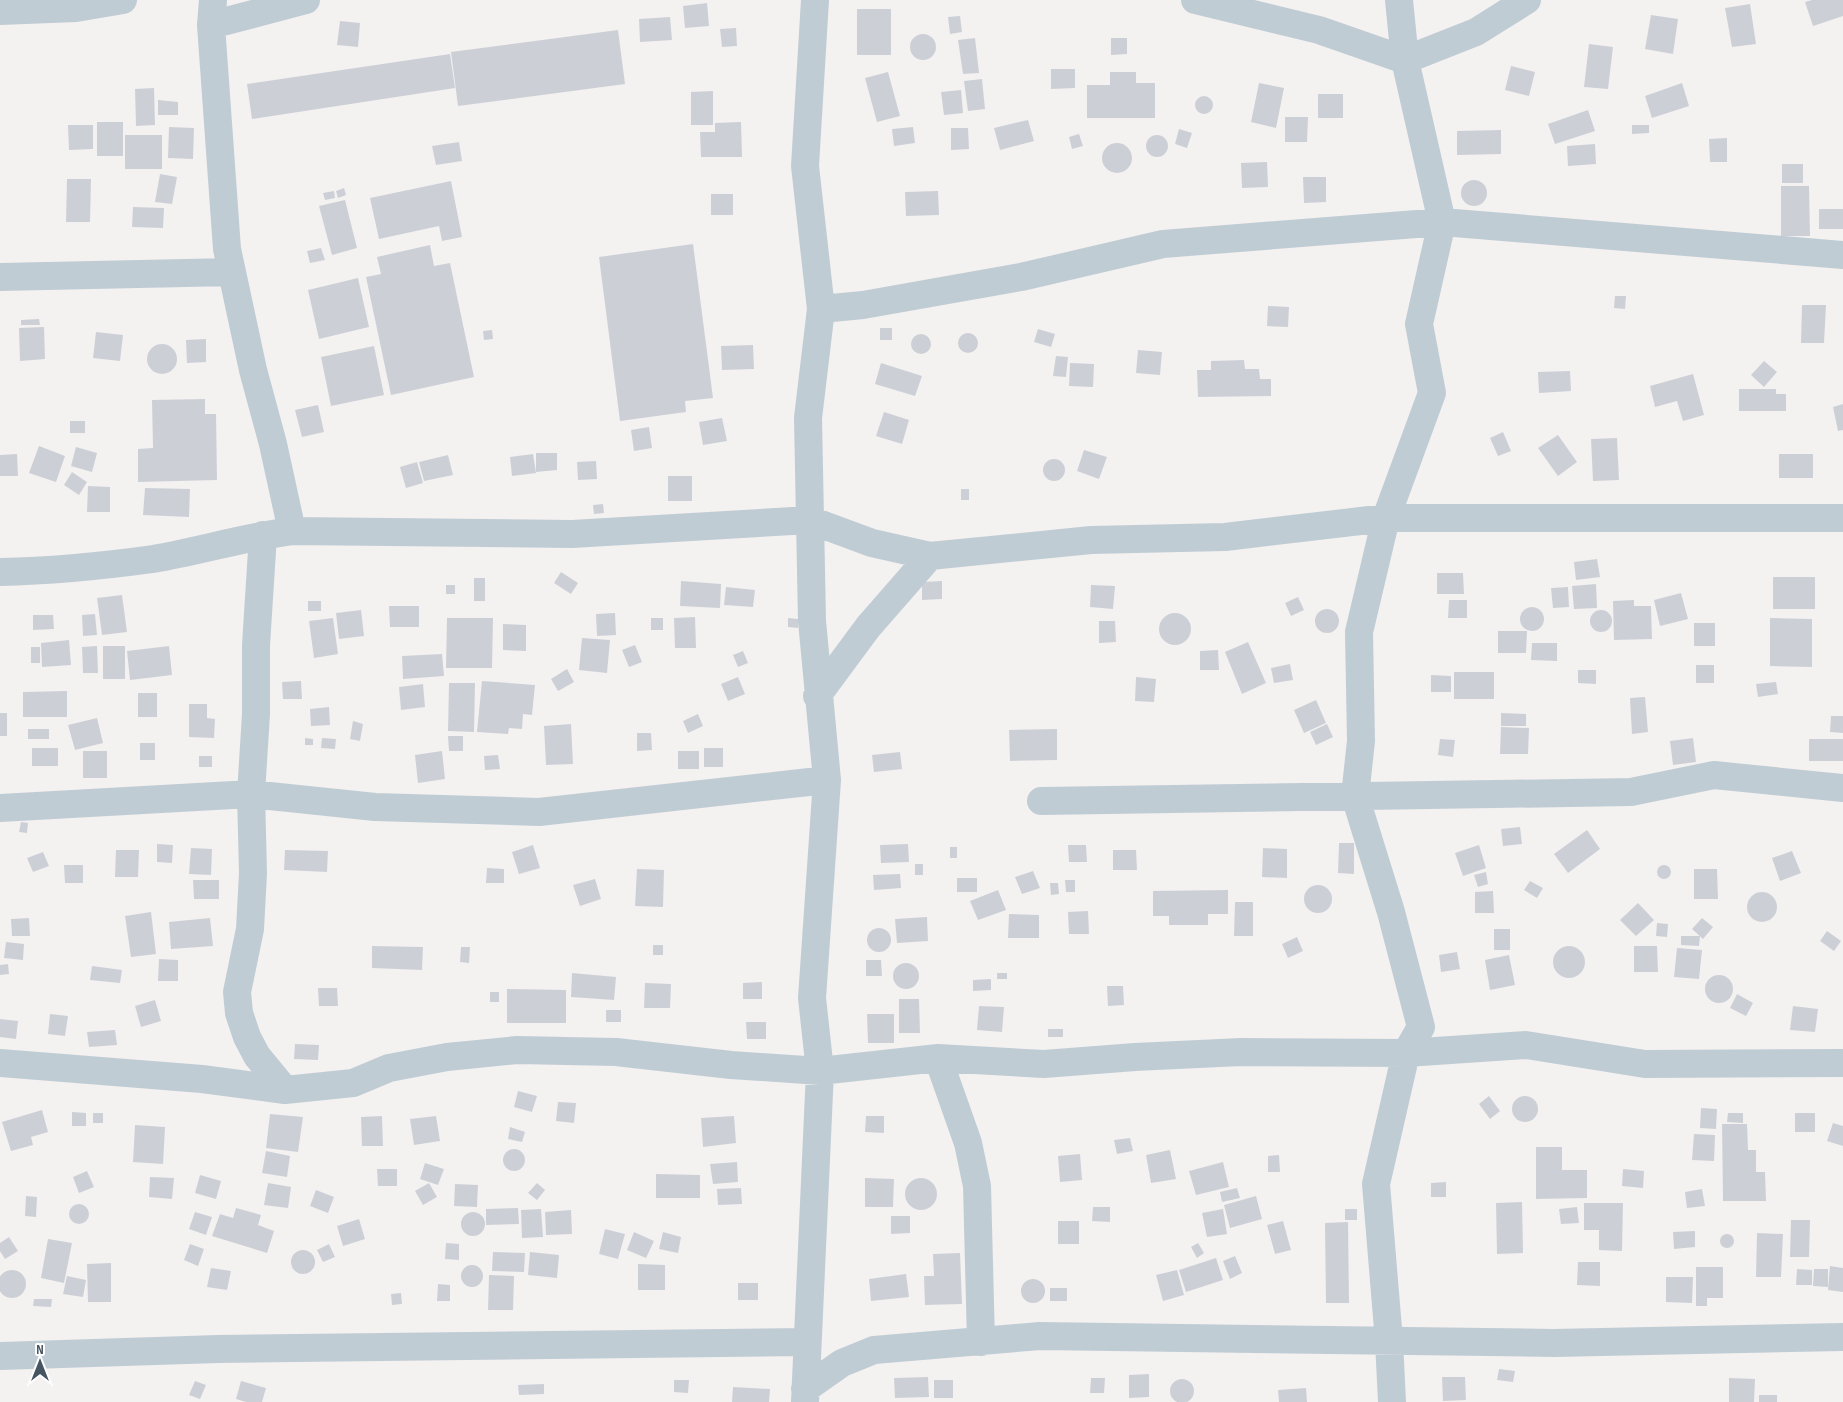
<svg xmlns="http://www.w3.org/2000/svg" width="1843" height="1402" font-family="'Sofia Sans Condensed',sans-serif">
<rect width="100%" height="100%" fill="#f4f1f1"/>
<path fill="#ccd0d6" d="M1812,0H1843V16L1813,26L1805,2Z
M707,3L709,26L685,28L683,6Z
M1750,4L1756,44L1732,47L1725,8Z
M857,9H891V55H857Z
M1651,15L1678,19L1673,54L1645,49Z
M960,16L962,32L950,34L948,17Z
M670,17L672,40L640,42L639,19Z
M340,21L360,23L358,47L337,45Z
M736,28L737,46L722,47L720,29Z
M618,30L625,84L458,106L451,52Z
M910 47a13 13 0 1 1 26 0a13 13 0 1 1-26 0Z
M975,38L979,73L963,74L958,40Z
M1111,38H1127V54L1111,55Z
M1589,44L1613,47L1608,89L1584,87Z
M450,54L455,88L252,119L247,84Z
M1511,66L1535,72L1529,96L1505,90Z
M1051,69H1075V88L1051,89Z
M888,72L900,116L877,122L865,78Z
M1110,72H1136V83H1155V118H1087V85H1110Z
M982,79L985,109L968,111L964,81Z
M1259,83L1284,88L1276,128L1251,122Z
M1682,83L1689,106L1652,118L1645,96Z
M154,88L155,125L136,126L135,89Z
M961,90L963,113L944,115L941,92Z
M713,91V125H691V92Z
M1318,94H1343V118H1318Z
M1195 105a9 9 0 1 1 18 0a9 9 0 1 1-18 0Z
M158,100L178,102V115H158Z
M1588,110L1595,131L1555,144L1548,124Z
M1285,117H1308L1307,142H1285Z
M1028,120L1034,141L1000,150L994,128Z
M97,122H123V156H97Z
M741,122L742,157H701L700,132H715V123Z
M68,125H93V149L69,150Z
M1632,125H1649V133L1632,134Z
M169,127L194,128L193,159L168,158Z
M913,127L915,143L894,146L892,129Z
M951,128H968L969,149L951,150Z
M1179,129L1192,133L1187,148L1175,144Z
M1501,130V154L1457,155V131Z
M1079,134L1083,146L1072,149L1069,137Z
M1146 146a11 11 0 1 1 22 0a11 11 0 1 1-22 0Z
M125,135H162V169H125Z
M1727,138V162H1710L1709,139Z
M459,142L462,161L436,165L432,146Z
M1102 158a15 15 0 1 1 30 0a15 15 0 1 1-30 0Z
M1595,144L1596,164L1568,166L1567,146Z
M1267,162L1268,187L1242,188L1241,163Z
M1782,164H1803V183H1782Z
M160,174L177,177L172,204L155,202Z
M1303,177H1326V202L1304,203Z
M67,179H91L90,222H66Z
M1461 193a13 13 0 1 1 26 0a13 13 0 1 1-26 0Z
M451,181L462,237L442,241L439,226L379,239L370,198Z
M1781,186H1809L1810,236H1781Z
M344,188L346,195L338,198L336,191Z
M334,191L335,198L325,200L323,193Z
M938,191L939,215L906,216L905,192Z
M711,194H733V215H711Z
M345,200L357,248L332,255L319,206Z
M133,207L164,208L163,228L132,227Z
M1819,209H1843V229H1819Z
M693,244L713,398L685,401L686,412L620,421L599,257Z
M430,245L434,266L450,263L474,377L391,395L366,277L381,274L377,257Z
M321,248L325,260L310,263L307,251Z
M358,278L369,327L319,339L308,290Z
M1615,296H1626L1625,309L1614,308Z
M1802,305H1826L1824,343H1801Z
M1268,306L1289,307L1288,327L1267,326Z
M39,319L40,325H21V320Z
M44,327L45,359L20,361L19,328Z
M880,328H892V340H880Z
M1038,329L1055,334L1051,347L1034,342Z
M492,330L493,339L484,340L483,331Z
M96,332L123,335L120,361L93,358Z
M958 343a10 10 0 1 1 20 0a10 10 0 1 1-20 0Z
M911 344a10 10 0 1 1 20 0a10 10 0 1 1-20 0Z
M206,339V362L187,363L186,340Z
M147 359a15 15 0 1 1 30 0a15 15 0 1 1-30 0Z
M753,345L754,369L722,370L721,346Z
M374,346L384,395L331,406L321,357Z
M1138,350L1162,352L1160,375L1136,373Z
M1056,356L1068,357L1066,377L1053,376Z
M1244,360L1245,369H1259L1260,379H1271V396L1198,397L1197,370H1211V361Z
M1764,361L1777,372L1764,387L1751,375Z
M881,363L922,376L915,396L875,384Z
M1070,363L1094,364L1093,387L1069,386Z
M1570,371L1571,391L1539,393L1538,372Z
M1693,374L1704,415L1683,421L1677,401L1655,407L1650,386Z
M1739,389H1776V394H1786V411H1739Z
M205,399V414H216L217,480L138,482V449L153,448L152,400Z
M1843,404V430L1838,431L1833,407Z
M318,405L324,432L302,437L295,410Z
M884,412L909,420L902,444L876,436Z
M722,418L727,441L703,445L699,422Z
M70,421H85V433H70Z
M649,427L652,448L634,451L631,430Z
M1503,432L1511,451L1498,456L1490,438Z
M1558,435L1577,462L1558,476L1538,448Z
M1617,438L1619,480L1593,481L1591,439Z
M39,446L65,456L56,482L29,473Z
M76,447L97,453L92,472L71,466Z
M1084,450L1107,457L1099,479L1077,471Z
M536,453H557V470L536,472Z
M17,454L18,476H0V455Z
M533,454L536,473L512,476L510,457Z
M1779,454H1813V478H1779Z
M448,455L453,475L424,481L419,462Z
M1043 470a11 11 0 1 1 22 0a11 11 0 1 1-22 0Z
M596,461L597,479L578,480L577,462Z
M417,462L423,483L406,488L400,467Z
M72,472L87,482L79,495L64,485Z
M668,476H692V501H668Z
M88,486L110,487V512H87Z
M145,488L190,489L189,517L143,515Z
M961,489H969V500H961Z
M603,504L604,513L594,514L593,505Z
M1597,559L1600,577L1576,580L1574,562Z
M561,572L578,583L571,594L554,583Z
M1437,573H1463L1464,594H1437Z
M1773,577H1815V609H1773Z
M474,578H485V601H474Z
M681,581L721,584L720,608L680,606Z
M942,581V599L922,600V582Z
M1596,584L1597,608L1574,609L1572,586Z
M446,585H455V594H446Z
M1091,585L1115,586L1113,609L1090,607Z
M726,587L755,590L753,607L724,605Z
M1568,587L1569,607L1553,608L1551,588Z
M1681,593L1688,619L1660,626L1654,600Z
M122,595L127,632L102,635L97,598Z
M1298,597L1304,610L1291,616L1285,603Z
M1449,600H1467V618H1448Z
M1634,600V606H1651L1652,639L1614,640L1613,601Z
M308,601H321V611H308Z
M389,606H419V627H390Z
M1520 619a12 12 0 1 1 24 0a12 12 0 1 1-24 0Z
M1315 621a12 12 0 1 1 24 0a12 12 0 1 1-24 0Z
M1590 621a11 11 0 1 1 22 0a11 11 0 1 1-22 0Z
M361,610L364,636L339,639L336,613Z
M615,613L616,635L597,636L596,614Z
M1159 629a16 16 0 1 1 32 0a16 16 0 1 1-32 0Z
M95,614L97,635L83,636L82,615Z
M33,615H53L54,629L33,630Z
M695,617L696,648H675L674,618Z
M333,618L338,654L314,658L309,621Z
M447,618H493L492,668H446Z
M651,618H663V630H651Z
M788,618L798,619V628L788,627Z
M1770,618L1812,619V667L1770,666Z
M1099,621H1115L1116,642L1099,643Z
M1694,623H1715V646H1694Z
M503,624L526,625V651L503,650Z
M1498,631H1527L1526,653H1498Z
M582,638L610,640L607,673L579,670Z
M69,640L71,665L42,667L41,643Z
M1248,642L1266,683L1242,694L1225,652Z
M1532,643H1557V661L1531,660Z
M635,645L642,662L629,667L622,650Z
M97,646L98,673H83L82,647Z
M103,646H125V679H103Z
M169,646L172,675L130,680L127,651Z
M31,647H40V663H31Z
M1218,650L1219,670H1200V651Z
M743,651L748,663L738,667L733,655Z
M442,654L444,676L403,679L402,656Z
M1290,664L1293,680L1274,683L1271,668Z
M1696,665H1714V683H1696Z
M567,669L574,682L558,691L551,679Z
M1578,670H1596V684L1578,683Z
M1454,672H1494V699H1454Z
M1431,675L1451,676V692H1431Z
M738,677L745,694L728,701L721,684Z
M1136,677L1156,679L1154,702L1135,701Z
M301,681L302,699H283L282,682Z
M482,681L535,685L532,715L523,714L522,729L509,728L508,734L477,732Z
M1776,682L1778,694L1758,697L1756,684Z
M449,683H475L474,732L448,731Z
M423,684L425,707L401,710L399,687Z
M67,691V717H23V692Z
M138,693H157V717H138Z
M1645,697L1648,732L1632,734L1630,698Z
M1316,700L1326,723L1304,733L1294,710Z
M189,704H207V718L215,719L214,738L189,737Z
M329,707L330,725L311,726L310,709Z
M0,713H7V736H0Z
M1501,713L1526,714V726H1501Z
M698,714L703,726L688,733L683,721Z
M1831,716H1843V733L1830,732Z
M97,718L103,743L75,750L68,725Z
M353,721L363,724L360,741L350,739Z
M571,724L573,764L546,765L544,726Z
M1327,724L1333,737L1316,745L1310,732Z
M1501,727L1529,728L1528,754H1500Z
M28,729H49V739H28Z
M1057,729V760L1010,761L1009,730Z
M637,733H651L652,750L637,751Z
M448,736H463V751H449Z
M305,738L313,739V745H305Z
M322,738L336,739L335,749L321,748Z
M1693,738L1696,762L1673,765L1670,741Z
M1440,739L1455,740L1453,757L1438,755Z
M1809,739H1843V761H1809Z
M140,743H155V760H140Z
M32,748H58V766H32Z
M704,748H723V767H704Z
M83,751H107V778H83Z
M442,751L445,779L418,783L415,755Z
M678,751H699V769H678Z
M900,752L902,769L874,772L872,755Z
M498,755L500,769L485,770L484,756Z
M199,756H212V767H199Z
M21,822L28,823L27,833L19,832Z
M1520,827L1522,844L1503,846L1501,829Z
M1587,830L1600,849L1568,873L1554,854Z
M1339,843H1354V874L1338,873Z
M157,844L173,845L172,863L157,862Z
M908,844L909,862L881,863L880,845Z
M533,845L540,868L519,874L512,852Z
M1068,845H1086L1087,862H1069Z
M1479,845L1486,868L1463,876L1455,853Z
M950,847H957V858H950Z
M191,848L212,849L211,875L189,874Z
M1263,848L1287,849V878L1262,877Z
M116,850H139L138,877H115Z
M285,850L328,851L327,872L284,870Z
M1113,850H1136L1137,870H1113Z
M1792,851L1801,873L1780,881L1772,858Z
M43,852L49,866L33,872L27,858Z
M915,864H923V875H915Z
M1657 872a7 7 0 1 1 14 0a7 7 0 1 1-14 0Z
M64,865H83V883H65Z
M487,868L504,869V883H486Z
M637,869L664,870L663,907L635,906Z
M1694,869H1717L1718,899H1694Z
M1033,871L1040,888L1022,894L1015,877Z
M1486,872L1488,884L1478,887L1474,875Z
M900,874L901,888L874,890L873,875Z
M957,878H977V892H957Z
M595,879L601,899L580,906L573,885Z
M193,880H219V899H194Z
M1065,880H1075V892H1066Z
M1530,881L1543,888L1537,898L1524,890Z
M1050,883H1058L1059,894L1051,895Z
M1304 899a14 14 0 1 1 28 0a14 14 0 1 1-28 0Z
M998,890L1006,910L978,920L970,901Z
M1228,890V914H1208V925H1169V916H1153V891Z
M1493,891L1494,913H1475V892Z
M1747 907a15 15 0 1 1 30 0a15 15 0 1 1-30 0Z
M1235,902H1253V936H1234Z
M1638,903L1654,920L1636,936L1620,920Z
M1088,911L1089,934H1069L1068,912Z
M151,912L156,954L131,957L125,916Z
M1009,914L1039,915V938H1008Z
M927,917L928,941L897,943L895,919Z
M29,918L30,936H12L11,919Z
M210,918L213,946L171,949L169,922Z
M1702,918L1713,927L1703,939L1692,929Z
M1657,923L1668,924L1667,937L1656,936Z
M867 940a12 12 0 1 1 24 0a12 12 0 1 1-24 0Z
M1494,929H1510V950H1494Z
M1827,931L1841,941L1834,951L1820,941Z
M1681,936H1700L1699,946L1681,945Z
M1297,937L1303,951L1288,958L1282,944Z
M6,942L24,944L23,960L4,958Z
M653,945H663V955H653Z
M1553 962a16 16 0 1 1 32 0a16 16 0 1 1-32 0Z
M372,946L423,947L422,970L372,968Z
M1634,946H1657L1658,972H1634Z
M461,947H470L469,963L460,962Z
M1677,948L1702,950L1699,979L1674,977Z
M1457,952L1460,969L1441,972L1439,955Z
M1509,955L1515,985L1490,990L1485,960Z
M159,959L178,960V981H158Z
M866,960H881L882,976H866Z
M893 976a13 13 0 1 1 26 0a13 13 0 1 1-26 0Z
M8,964L9,974L0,975V965Z
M92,966L122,970L120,983L90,980Z
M572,973L616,977L614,1000L571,997Z
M997,973H1007V979H997Z
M1705 989a14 14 0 1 1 28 0a14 14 0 1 1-28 0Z
M991,979V990L973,991V980Z
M762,982V999H743V983Z
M645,983L671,984L670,1008H644Z
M1107,986H1123L1124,1005L1108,1006Z
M318,988H337L338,1006H319Z
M507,989L566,990V1023H507Z
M490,992H499V1002H490Z
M1737,994L1753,1003L1746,1016L1730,1008Z
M899,999H919L920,1033H899Z
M155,1000L161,1021L141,1027L135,1006Z
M979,1006L1004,1007L1002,1032L977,1030Z
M1793,1006L1818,1009L1815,1032L1790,1030Z
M606,1010H621V1022H606Z
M50,1014L68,1016L65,1036L48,1034Z
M867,1014H894V1043H868Z
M0,1019L18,1021L16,1039L0,1037Z
M746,1022H766V1039H747Z
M1048,1029H1063V1037H1048Z
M115,1030L117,1045L89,1047L87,1032Z
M295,1044L319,1045L318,1060L294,1059Z
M518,1091L537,1096L532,1112L514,1107Z
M1489,1096L1500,1111L1490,1119L1479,1104Z
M1512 1109a13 13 0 1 1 26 0a13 13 0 1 1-26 0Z
M558,1102L576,1103L574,1123L556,1121Z
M1701,1108L1717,1109L1716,1129L1700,1128Z
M42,1110L48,1132L31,1137L33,1145L11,1151L2,1122Z
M72,1112L86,1113V1126H72Z
M93,1113H103V1123H93Z
M1728,1113H1743V1123L1727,1122Z
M1795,1113H1815V1132H1795Z
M270,1114L303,1117L298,1152L266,1148Z
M382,1116L383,1146H362L361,1117Z
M436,1116L440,1141L414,1145L410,1119Z
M734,1116L736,1143L703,1147L701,1118Z
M866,1116H884V1133L865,1132Z
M1833,1123L1843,1126V1146L1827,1141Z
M1722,1124H1747L1748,1150H1756V1172H1765L1766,1201H1723Z
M135,1125L165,1127L163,1164L133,1162Z
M510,1127L525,1132L522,1142L508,1139Z
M1694,1134L1715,1135L1714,1161L1692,1160Z
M1130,1138L1133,1151L1117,1154L1114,1140Z
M1536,1147H1562V1170H1587V1198L1536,1199Z
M503 1160a11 11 0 1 1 22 0a11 11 0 1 1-22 0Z
M1170,1150L1176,1179L1151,1183L1146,1155Z
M266,1151L290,1156L287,1177L262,1173Z
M1080,1154L1082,1180L1060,1182L1058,1156Z
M1279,1155L1280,1172H1268V1156Z
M737,1162L738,1182L713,1184L710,1164Z
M1223,1162L1229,1187L1196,1195L1189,1171Z
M425,1163L444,1169L438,1185L420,1179Z
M377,1169H397V1186H378Z
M1623,1169L1644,1171L1643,1188L1622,1186Z
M87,1171L94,1187L79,1193L73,1177Z
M656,1174L700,1175V1198H656Z
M200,1175L221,1181L216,1199L195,1193Z
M150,1177L174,1178L172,1199L149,1197Z
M865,1178L894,1179L893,1207H865Z
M905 1194a16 16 0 1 1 32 0a16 16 0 1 1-32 0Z
M1446,1182V1197H1431V1183Z
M268,1183L291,1187L288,1208L264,1205Z
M429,1183L437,1197L423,1205L415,1191Z
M537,1183L545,1190L537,1200L528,1193Z
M455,1184L478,1185L477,1207L454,1206Z
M741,1188L742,1204L718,1205L717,1189Z
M1237,1188L1240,1198L1222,1202L1220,1192Z
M1702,1189L1705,1206L1687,1208L1685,1192Z
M316,1190L334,1197L328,1213L310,1206Z
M26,1196L37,1197L36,1217L25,1216Z
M1256,1196L1262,1219L1230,1228L1224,1205Z
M1522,1202L1523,1253L1497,1254L1496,1203Z
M1584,1203H1623L1622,1251L1599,1250V1230H1584Z
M69 1214a10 10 0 1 1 20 0a10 10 0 1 1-20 0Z
M1093,1207H1110V1222L1092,1221Z
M1577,1207L1579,1223L1561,1224L1559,1209Z
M236,1208L261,1215L258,1225L274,1231L267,1253L212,1236L220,1214L233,1218Z
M518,1208L519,1224L486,1225V1209Z
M541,1209L543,1237L522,1238L521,1210Z
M1223,1209L1227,1234L1207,1237L1202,1213Z
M1345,1209H1357V1220H1345Z
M571,1210L572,1234L546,1235L545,1212Z
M195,1212L212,1217L206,1235L189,1229Z
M461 1224a12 12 0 1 1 24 0a12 12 0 1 1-24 0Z
M891,1216H910V1233L891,1234Z
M359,1219L365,1239L343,1246L337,1226Z
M1791,1220H1810L1809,1257H1790Z
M1058,1221H1079V1244H1058Z
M1283,1221L1291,1250L1275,1254L1267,1225Z
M1348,1222L1349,1303H1326L1325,1223Z
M605,1229L625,1234L618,1259L599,1254Z
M1695,1231V1247L1674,1249L1673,1232Z
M634,1232L654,1241L646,1258L627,1250Z
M663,1232L681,1237L678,1253L659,1249Z
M1757,1233L1783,1234L1781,1277H1756Z
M1720 1241a7 7 0 1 1 14 0a7 7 0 1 1-14 0Z
M9,1237L18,1251L5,1259L0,1251V1243Z
M48,1239L72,1243L64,1283L41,1278Z
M446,1243L459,1244V1260L445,1259Z
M1198,1243L1204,1253L1197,1258L1191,1247Z
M190,1244L204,1249L198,1266L184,1260Z
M329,1244L335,1257L323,1262L317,1250Z
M291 1262a12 12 0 1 1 24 0a12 12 0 1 1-24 0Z
M493,1252L525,1253L524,1272L492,1271Z
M530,1252L559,1255L557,1278L528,1275Z
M960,1253L962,1304L925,1305L924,1276H934L933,1254Z
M1235,1256L1242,1273L1230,1279L1223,1261Z
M1216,1258L1223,1280L1186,1292L1179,1270Z
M1578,1262H1600V1286L1577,1285Z
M111,1263V1302H88L87,1264Z
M638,1264L665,1265V1290H638Z
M461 1276a11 11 0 1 1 22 0a11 11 0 1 1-22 0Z
M1830,1266L1843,1268V1292L1828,1290Z
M1696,1267H1723V1298H1707V1306H1696Z
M211,1268L231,1271L227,1290L207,1287Z
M1797,1269L1812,1270V1285H1796Z
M1814,1269H1828V1287L1813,1286Z
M1177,1270L1184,1295L1163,1301L1156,1275Z
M-2 1284a14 14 0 1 1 28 0a14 14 0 1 1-28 0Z
M906,1274L909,1297L871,1301L869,1279Z
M489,1275L514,1276L513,1310H488Z
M67,1276L86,1280L83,1297L63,1294Z
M1666,1277H1693L1692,1303L1666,1302Z
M1021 1291a12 12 0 1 1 24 0a12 12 0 1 1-24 0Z
M738,1283H758V1300H738Z
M438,1284L450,1285V1301H437Z
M1050,1288H1067V1301H1050Z
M401,1293L402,1304L392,1305L391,1294Z
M34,1299H52L51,1307L33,1306Z
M1499,1369L1515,1371L1513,1382L1497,1380Z
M1149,1374V1397L1129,1398V1375Z
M928,1377L929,1397L895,1398L894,1378Z
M1442,1377H1465L1466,1400L1443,1401Z
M1091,1378H1105L1104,1393H1090Z
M1729,1378L1755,1379L1754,1402H1729Z
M1170 1391a12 12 0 1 1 24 0a12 12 0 1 1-24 0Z
M674,1380H689L688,1393L674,1392Z
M934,1380H953V1398H934Z
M195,1381L206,1385L200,1399L189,1395Z
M241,1381L266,1388L262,1402H246L236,1399Z
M544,1384V1394L519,1395L518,1385Z
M733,1387L770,1389L769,1402H732Z
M1306,1388L1307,1402H1279L1278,1390Z
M1759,1395H1777V1402H1759Z"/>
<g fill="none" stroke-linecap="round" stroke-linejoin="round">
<path stroke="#c0ccd4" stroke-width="28" d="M213,0L211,25L227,249L253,370L273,444L292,531
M1195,0L1319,30L1405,60L1476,32L1527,0
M0,11L76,8L123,0
M211,25L306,0
M0,277L232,272
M821,309L863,305L1021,277L1163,244L1442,222L1843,255
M263,535L256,645V714L251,794L253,873L250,929L237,992L239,1013L247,1037L257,1056L285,1090
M0,572C51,571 102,566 153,559C200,551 245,537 292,531L572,534L810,520L872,543L930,556L1091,540L1225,537L1386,518H1843
M817,696L868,627L930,556
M1041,801L1631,792L1714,775L1843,788
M0,808L251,794L375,807L539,812L827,780
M938,1058L968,1143L977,1186L981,1342
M0,1063L202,1079L285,1090L353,1083L389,1068L447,1057L517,1050L616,1052L731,1065L820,1071L938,1058L1044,1064L1135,1057L1241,1052L1406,1053L1526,1045L1645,1064L1843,1063
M0,1356L218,1349L807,1342
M805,1389L842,1363L874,1350L1040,1336L1554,1343L1843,1337
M805,1402L820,1071L812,998L827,780L812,621L808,418L821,309L805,166L815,0
M1392,1402L1389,1341L1376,1184L1406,1053L1421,1027L1391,912L1355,796L1361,741L1359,632L1386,518L1432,393L1419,324L1442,222L1405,60L1399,0"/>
</g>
<g transform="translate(40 1362)" stroke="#ffffff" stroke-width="4" paint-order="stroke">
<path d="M0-4L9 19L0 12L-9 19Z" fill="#465561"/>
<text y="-8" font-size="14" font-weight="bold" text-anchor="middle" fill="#465561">N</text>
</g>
</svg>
